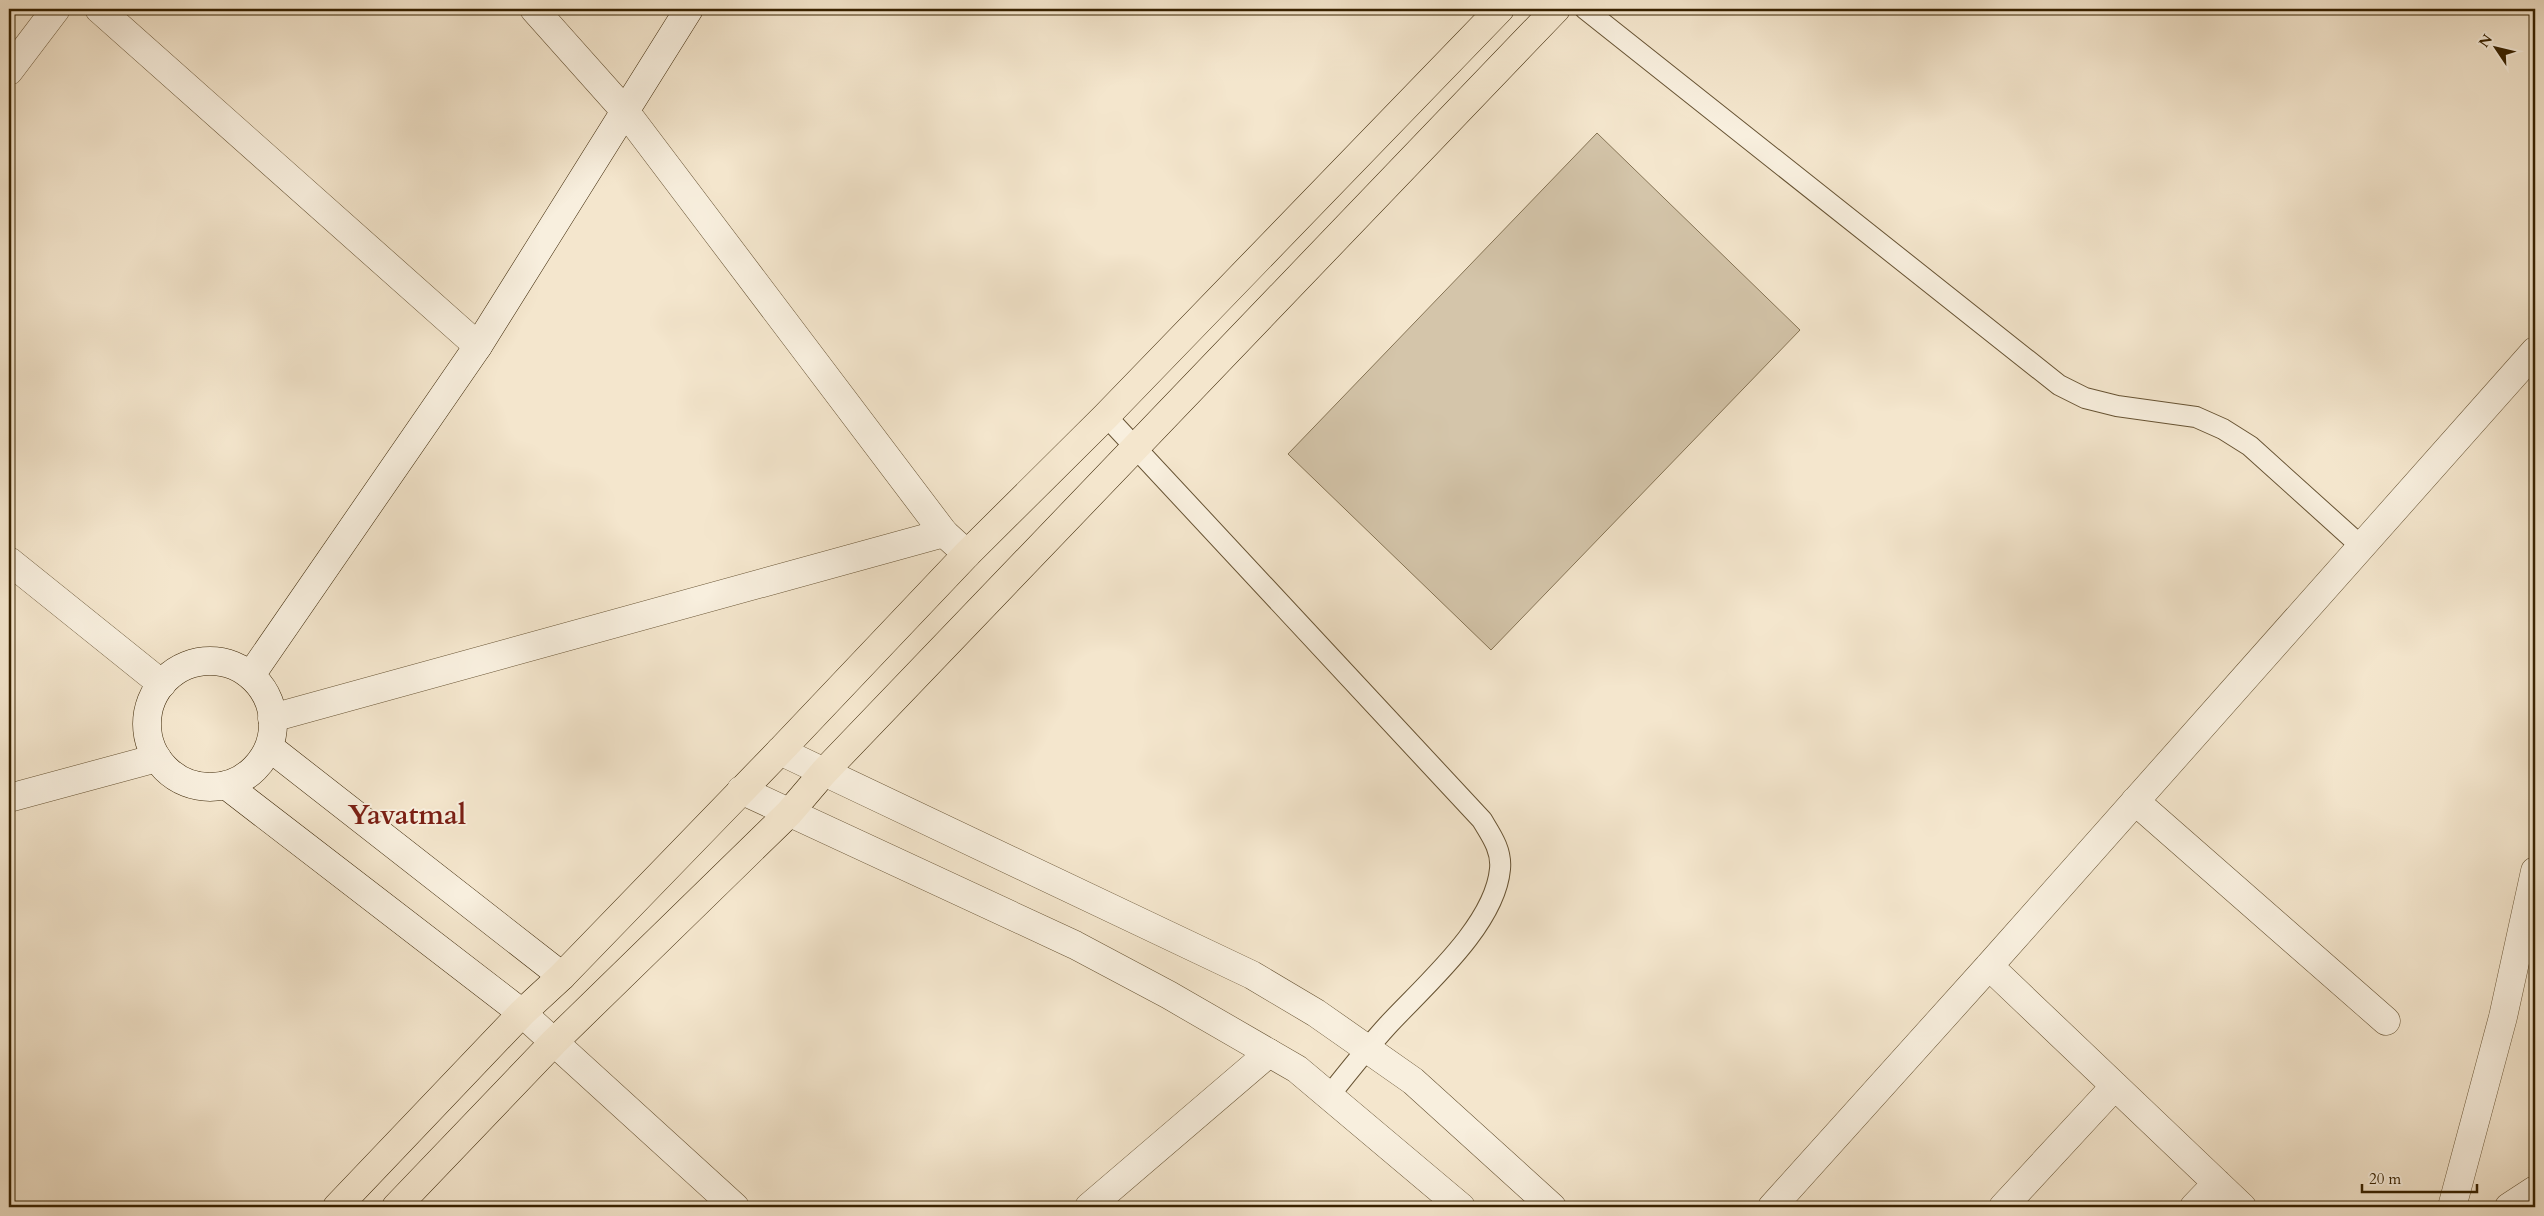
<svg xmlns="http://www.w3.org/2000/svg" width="2544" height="1216" font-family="Cardo,serif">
<rect width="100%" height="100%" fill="#f4e6cd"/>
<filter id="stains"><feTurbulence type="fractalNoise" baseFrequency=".004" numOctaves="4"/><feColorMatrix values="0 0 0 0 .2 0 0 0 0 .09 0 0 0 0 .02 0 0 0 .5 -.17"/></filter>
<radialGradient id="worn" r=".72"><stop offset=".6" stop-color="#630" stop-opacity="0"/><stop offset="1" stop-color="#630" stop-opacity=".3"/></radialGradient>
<path fill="#d4c5aa" stroke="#867455" d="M1597,133L1800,330L1491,650L1288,454Z"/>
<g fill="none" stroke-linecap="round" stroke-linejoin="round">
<defs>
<path id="service" d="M1585,9L2059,385L2085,398L2117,406L2196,417L2223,429L2250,446L2362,547
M1106,416L1482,820C1491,835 1502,850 1500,869C1495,925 1425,985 1388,1025C1367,1048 1348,1072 1329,1096"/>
<path id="minor" d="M99,9L478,346
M9,71L56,9
M9,561L162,684
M272,718L944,533
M2135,801L2386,1021
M1989,966L2242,1207
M522,1013L735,1207
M1089,1207L1269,1053
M1772,1207L1989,966L2535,351
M2003,1207L2115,1086
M2194,1207L2217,1183
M2509,1207L2535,1190"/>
<path id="tertiary" d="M534,9L625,111L944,533L967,554
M780,751L1252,975L1316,1013L1413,1081L1552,1207
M741,790L1075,945L1169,995L1297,1069L1461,1207
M9,798L157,758
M2452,1207L2503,1017L2535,871"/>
<path id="secondary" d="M147 724a63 63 0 1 1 126 0a63 63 0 1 1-126 0Z
M251,675L478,346L689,9
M269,747L562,976
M226,785L522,1013"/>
<path id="primary" d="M337,1207L522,1013L562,976L780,751L967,554L1106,416L1500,9
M396,1207L554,1042L789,813L824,772L1556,9"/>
</defs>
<use href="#service" stroke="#675333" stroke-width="22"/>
<use href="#minor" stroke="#675333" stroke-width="29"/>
<use href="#tertiary" stroke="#675333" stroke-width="29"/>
<use href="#secondary" stroke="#382200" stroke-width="29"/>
<use href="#primary" stroke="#382200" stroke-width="29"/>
<use href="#service" stroke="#f8efde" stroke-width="20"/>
<use href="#minor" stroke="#f8efde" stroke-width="28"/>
<use href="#tertiary" stroke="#f8efde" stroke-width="28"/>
<use href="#secondary" stroke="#f8efde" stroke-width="28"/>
<use href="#primary" stroke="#f4e6cd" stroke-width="28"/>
</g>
<g text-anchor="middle" stroke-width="4" stroke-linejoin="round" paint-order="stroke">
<g font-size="28" font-weight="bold" fill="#7a1f14" stroke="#f8efde">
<text x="407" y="824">Yavatmal</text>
</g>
</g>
<rect width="2544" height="1216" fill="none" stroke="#f4e6cd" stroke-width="30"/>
<rect x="10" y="10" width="2524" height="1196" fill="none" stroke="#382200" stroke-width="2.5"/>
<rect x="15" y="15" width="2514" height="1186" fill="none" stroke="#382200"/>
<g transform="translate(2496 48) rotate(305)" stroke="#f8efde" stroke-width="4" paint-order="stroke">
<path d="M0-4L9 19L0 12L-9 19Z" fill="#382200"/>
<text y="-8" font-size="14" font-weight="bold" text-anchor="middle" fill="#382200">N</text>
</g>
<path d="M2362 1184v8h115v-8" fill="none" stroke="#382200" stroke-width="2.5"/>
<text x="2369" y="1184" font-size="15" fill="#382200" stroke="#f8efde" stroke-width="4" paint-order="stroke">20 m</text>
<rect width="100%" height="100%" filter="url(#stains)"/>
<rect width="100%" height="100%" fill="url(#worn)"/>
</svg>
